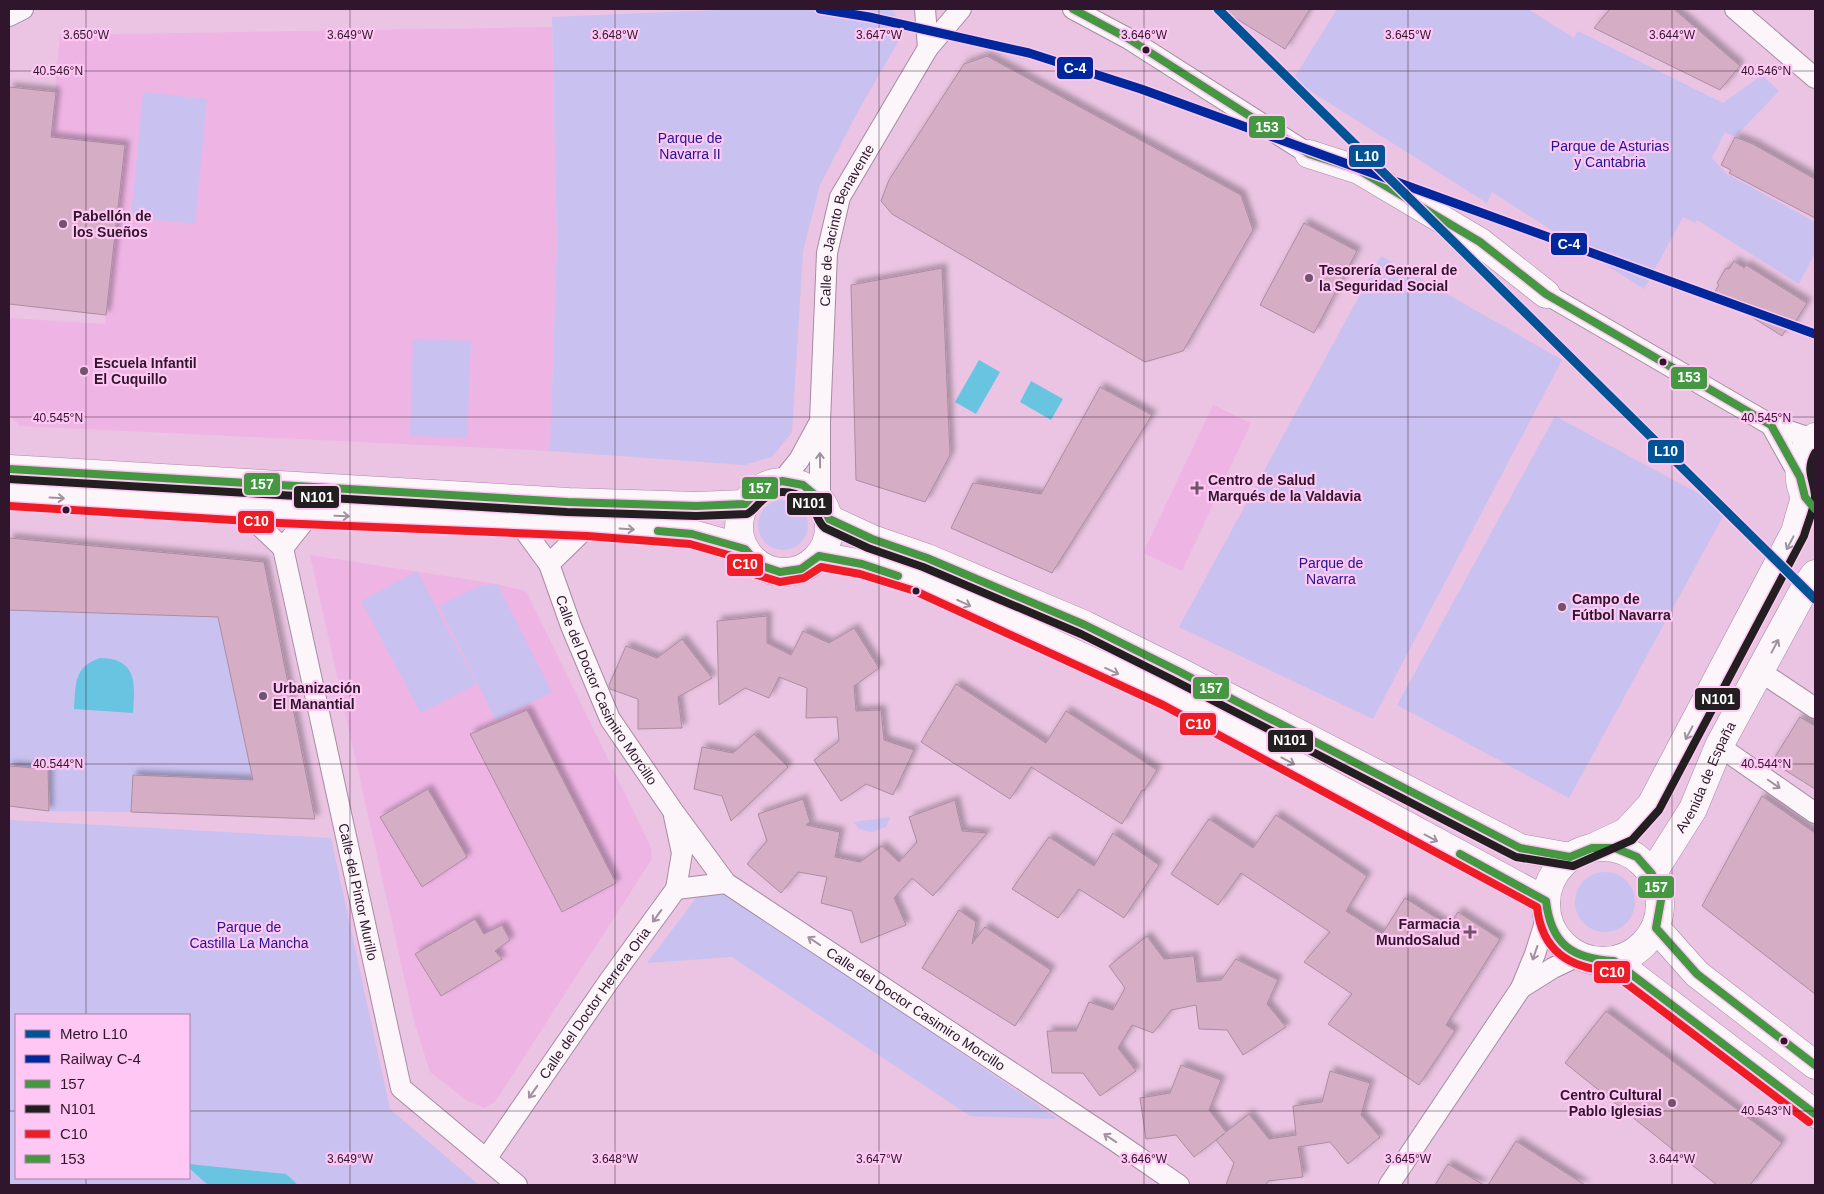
<svg xmlns="http://www.w3.org/2000/svg" width="1824" height="1194" font-family="Arial,sans-serif">
<defs>
<filter id="shadow"><feDropShadow dx="4.5" dy="-4.5" stdDeviation="2.5" flood-color="#0004"/></filter>
</defs>
<rect width="100%" height="100%" fill="#eac4e2"/>
<path fill="#eeb5e4" d="M552,27L557,244L550,451L20,426L9,415V318L105,324L125,145L51,137L60,35Z
M1213,405L1251,423L1182,571L1143,553Z
M310,555L497,584L526,591L651,847L652,859L495,1102L484,1108L466,1100L430,1072L414,1021Z"/>
<path fill="#c9c1ef" fill-rule="evenodd" d="M742,9H892L901,26L898,42L857,113L820,185L803,251L792,432L772,457L744,465L550,451L557,244L552,17Z
M1337,9H1528L1574,38L1578,31L1723,103L1762,75L1779,91L1735,137L1725,132L1712,158L1727,174L1815,222V253L1799,284L1697,220L1695,223L1683,217L1644,289L1492,192L1487,203L1293,80Z
M143,92L207,99L195,224L131,217Z
M1381,256L1562,360L1373,719L1179,627Z
M413,339L471,341L467,438L410,436Z
M1555,416L1727,509L1569,798L1397,705Z
M758 525a25 25 0 1 1 50 0a25 25 0 1 1-50 0Z
M417,571L477,684L421,713L361,601Z
M497,584L552,692L496,720L439,606L479,586Z
M9,610L218,617L253,780L133,775L131,812L49,811L48,769L9,766Z
M890,817L886,827L872,832L859,829L854,822Z
M9,820L331,838L390,1109L479,1185H9ZM16,1015H189V1178H16Z
M1575 902a30 30 0 1 1 60 0a30 30 0 1 1-60 0Z
M709,881L1058,1119L970,1116L732,957L647,963Z"/>
<path fill="#68c4e0" d="M979,360L1000,372L976,414L955,402Z
M1031,381L1063,399L1051,420L1020,402Z
M100,658C138,658 135,685 133,713L74,709C76,685 73,667 100,658Z
M189,1164L286,1174L298,1185H208L189,1168Z"/>
<path fill="#d5aec6" stroke="#ac8ca1" filter="url(#shadow)" d="M1221,9H1310L1285,49Z
M1610,9H1674L1740,66L1720,90L1594,28Z
M987,56L1241,195L1253,230L1183,351L1145,362L892,214L881,201L889,180L964,64Z
M9,87L56,92L51,137L125,145L106,315L9,304Z
M1735,137L1753,144L1815,179V218L1729,173L1731,170L1721,165Z
M1304,223L1357,251L1314,333L1260,305Z
M1734,261L1744,268L1746,265L1807,303L1790,330L1787,328L1782,336L1714,293L1719,285L1717,283L1726,268L1729,269Z
M942,268L950,455L925,502L856,480L851,285Z
M1100,387L1152,415L1052,573L951,528L973,483L1041,494Z
M9,538L264,562L315,819L131,812L133,775L253,780L218,617L9,610Z
M767,616V643L791,655L803,631L829,643L854,628L879,668L854,686L856,711L881,710L884,740L914,750L893,795L866,784L841,801L814,760L839,741L837,717L806,718L807,688L779,677L769,698L745,688L719,705L717,621Z
M682,639L712,678L678,697L682,728L638,729V699L610,689L609,685L626,646L657,658Z
M956,684L1046,743L1066,711L1157,770L1144,791L1142,790L1122,824L1031,767L1010,799L921,742Z
M527,710L616,883L562,912L470,734Z
M1800,717L1815,726V789L1772,762Z
M754,734L788,767L731,821L722,796L694,789L702,747L733,753Z
M9,766L48,769L49,811L9,806Z
M428,789L467,857L422,887L380,817Z
M1762,796L1815,833V994L1702,906Z
M803,799L810,822L806,825L840,832L835,857L860,862L882,846L899,862L917,842L909,817L955,800L962,831L987,833L933,896L912,878L894,898L906,925L861,943L852,911L821,903L827,877L798,872L781,893L747,864L767,841L758,814Z
M1276,815L1367,876L1346,911L1382,934L1405,898L1449,926L1458,912L1500,939L1446,1025L1455,1031L1419,1085L1328,1024L1352,994L1304,962L1330,932L1241,873L1218,905L1171,874L1209,819L1253,848Z
M1113,833L1159,865L1124,918L1079,889L1058,918L1012,889L1049,837L1094,866Z
M959,910L976,922L972,944L985,927L1051,970L1015,1026L922,968Z
M475,919L484,934L502,925L510,940L495,951L502,959L441,996L415,954Z
M1147,936L1164,959L1194,956L1197,982L1221,980L1236,959L1278,980L1267,1004L1286,1027L1243,1055L1227,1030L1199,1029L1196,1005L1171,1010L1153,1033L1132,1025L1118,1048L1136,1071L1100,1096L1083,1073H1052L1047,1031H1076L1089,1002L1113,1010L1125,988L1109,966Z
M1606,1011L1782,1143L1750,1185H1717L1565,1063Z
M1181,1065L1221,1080L1209,1110L1226,1132L1249,1114L1269,1139L1296,1135L1293,1106L1322,1102L1330,1071L1370,1083L1361,1115L1380,1137L1348,1164L1330,1142L1298,1147L1303,1177L1268,1181L1266,1185H1226L1234,1163L1216,1140L1225,1133L1194,1157L1176,1135L1146,1139L1140,1098L1170,1093Z
M1516,1141L1585,1185H1488Z
M1448,1164L1484,1185H1435Z"/>
<g fill="none" stroke-linecap="round" stroke-linejoin="round">
<defs>
<g id="street">
<path d="M925,9L928,48"/>
<path d="M1073,9L1129,39L1309,154"/>
<path d="M1735,9L1815,78"/>
<path d="M9,16L23,9"/>
<path d="M1546,294L1771,425L1813,439"/>
<path d="M1771,425L1800,477"/>
<path d="M782,481L799,460L818,425"/>
<path id="s1" d="M820,499V421L827,253L840,197L928,48L961,9"/>
<path d="M243,510L283,548L310,514"/>
<path id="s2" d="M519,523L549,564L571,626L610,719L673,811L726,883L1115,1141L1179,1185"/>
<path id="s3" d="M283,548L401,1088L517,1185"/>
<path d="M549,564L588,526"/>
<path d="M1761,672L1815,708"/>
<path d="M1719,746L1815,813"/>
<path d="M674,816L682,853L676,889"/>
<path d="M1521,988L1553,968L1578,956"/>
<path id="s4" d="M486,1159L609,981L676,889L726,883"/>
<path d="M1389,1185L1521,988L1535,954L1547,916"/>
</g>
<g id="secondary">
<path d="M1309,154L1359,170L1480,242L1546,294"/>
<path d="M1815,437C1799,451 1795,477 1805,496C1807,501 1812,505 1815,509"/>
<path d="M9,469L568,502L696,506L745,504"/>
<circle cx="784" cy="527" r="45"/>
<path d="M9,496L278,513L588,526L692,534L745,549"/>
<path d="M829,519L872,539L927,558L1085,625L1178,671L1520,848L1570,857"/>
<path d="M819,556L862,564L919,582L1167,696L1546,901"/>
<circle cx="1603" cy="904" r="57"/>
<path d="M1592,848L1626,832L1651,805L1795,532L1805,497"/>
<path id="s5" d="M1652,874L1693,809L1719,746L1805,588L1815,574"/>
<path d="M1656,928L1697,974L1815,1065"/>
<path d="M1614,961L1815,1114"/>
</g>
</defs>
<use href="#street" stroke="#a78ba2" stroke-width="22"/>
<use href="#secondary" stroke="#a78ba2" stroke-width="29"/>
<use href="#street" stroke="#fcf6fb" stroke-width="20"/>
<use href="#secondary" stroke="#fcf6fb" stroke-width="28"/>
<defs>
<path id="bus-1" d="M9,469L568,502L696,506L745,504L760,488L782,481L803,485L820,499L829,519L872,539L927,558L1085,625L1178,671L1520,848L1570,857L1592,848H1615L1637,857L1652,874L1661,900L1656,928L1697,974L1815,1065
M658,531L692,534L745,549L759,565L780,572L801,569L819,556L862,564L898,576
M1460,854L1546,901C1551,944 1572,959 1614,961L1815,1114"/>
<path id="bus-2" d="M9,479L567,512L696,516L747,514C755,510 758,503 765,498C779,487 800,492 811,505C817,512 817,522 825,528L868,548L923,567L1081,634L1173,680L1516,857L1573,866L1632,840L1659,810L1804,536C1807,525 1815,507 1815,496C1814,479 1805,471 1815,453"/>
<path id="bus-3" d="M9,506L278,523L587,536L690,544L739,558L754,574L780,582L804,578L821,567L860,574L915,591L1163,705L1537,907C1542,951 1569,968 1610,971L1809,1122"/>
<path id="bus-4" d="M1073,9L1129,39L1309,154L1359,170L1480,242L1546,294L1771,425L1800,477L1805,497L1815,509"/>
</defs>
<use href="#bus-1" stroke="#ffc7f4" stroke-width="11"/>
<use href="#bus-2" stroke="#ffc7f4" stroke-width="11"/>
<use href="#bus-3" stroke="#ffc7f4" stroke-width="11"/>
<use href="#bus-4" stroke="#ffc7f4" stroke-width="11"/>
<use href="#bus-1" stroke="#459742" stroke-width="8"/>
<use href="#bus-2" stroke="#231f20" stroke-width="8"/>
<use href="#bus-3" stroke="#ee1c25" stroke-width="8"/>
<use href="#bus-4" stroke="#459742" stroke-width="8"/>
<defs>
<path id="rail-1" d="M820,9L869,17L1029,53L1141,89L1815,334"/>
</defs>
<use href="#rail-1" stroke="#ffc7f4" stroke-width="12"/>
<use href="#rail-1" stroke="#00289c" stroke-width="9"/>
<defs>
<path id="metro-1" d="M1218,9L1815,599"/>
</defs>
<use href="#metro-1" stroke="#ffc7f4" stroke-width="12"/>
<use href="#metro-1" stroke="#015396" stroke-width="9"/>
</g>
<defs><path id="oneway-shaft" d="M-6 0H5M1.5-3L5.5 0L1.5 3" fill="none" stroke-width="1.6" stroke-linecap="round" stroke-linejoin="round" transform="scale(1.25)"/></defs>
<g stroke="#a0919e">
<use href="#oneway-shaft" transform="translate(820 460) rotate(-91)"/>
<use href="#oneway-shaft" transform="translate(57 498) rotate(3)"/>
<use href="#oneway-shaft" transform="translate(342 516) rotate(2)"/>
<use href="#oneway-shaft" transform="translate(627 529) rotate(4)"/>
<use href="#oneway-shaft" transform="translate(1790 543) rotate(118)"/>
<use href="#oneway-shaft" transform="translate(964 603) rotate(25)"/>
<use href="#oneway-shaft" transform="translate(1775 646) rotate(-62)"/>
<use href="#oneway-shaft" transform="translate(1112 671) rotate(25)"/>
<use href="#oneway-shaft" transform="translate(1689 733) rotate(118)"/>
<use href="#oneway-shaft" transform="translate(1288 761) rotate(28)"/>
<use href="#oneway-shaft" transform="translate(1774 784) rotate(35)"/>
<use href="#oneway-shaft" transform="translate(1431 838) rotate(28)"/>
<use href="#oneway-shaft" transform="translate(657 916) rotate(126)"/>
<use href="#oneway-shaft" transform="translate(814 941) rotate(-146)"/>
<use href="#oneway-shaft" transform="translate(1535 953) rotate(109)"/>
<use href="#oneway-shaft" transform="translate(533 1092) rotate(125)"/>
<use href="#oneway-shaft" transform="translate(1110 1138) rotate(-146)"/>
</g>
<path fill="none" stroke="#30162c" stroke-width="1" stroke-opacity="0.45" d="M86,9V1015M350,9V1185M615,9V1185M879,9V1185M1144,9V1185M1408,9V1185M1672,9V1185M9,71H1815M9,417H1815M9,764H1815M9,1111H16M189,1111H1815M86,1178V1185"/>
<g fill="#30162c" stroke="#ffc7f4" stroke-width="2">
<circle cx="1146" cy="50" r="4.5"/>
<circle cx="1663" cy="362" r="4.5"/>
<circle cx="66" cy="510" r="4.5"/>
<circle cx="916" cy="591" r="4.5"/>
<circle cx="1784" cy="1041" r="4.5"/>
</g>
<g fill="#71536c" stroke="#ffc7f4" stroke-width="2">
<circle cx="63" cy="224" r="5"/>
<circle cx="1309" cy="278" r="5"/>
<circle cx="84" cy="371" r="5"/>
<path d="M1194.5 480.5h5v5h5v5h-5v5h-5v-5h-5v-5h5z"/>
<circle cx="1562" cy="607" r="5"/>
<circle cx="263" cy="696" r="5"/>
<path d="M1467.5 924.5h5v5h5v5h-5v5h-5v-5h-5v-5h5z"/>
<circle cx="1672" cy="1103" r="5"/>
</g>
<g text-anchor="middle" stroke-width="4.5" stroke-linejoin="round" paint-order="stroke">
<g font-size="14" fill="#20168f" stroke="#ffc7f4">
<text x="690" y="143">Parque de<tspan x="690" dy="16">Navarra II</tspan></text>
<text x="1610" y="151">Parque de Asturias<tspan x="1610" dy="16">y Cantabria</tspan></text>
<text x="1331" y="568">Parque de<tspan x="1331" dy="16">Navarra</tspan></text>
<text x="249" y="932">Parque de<tspan x="249" dy="16">Castilla La Mancha</tspan></text>
</g>
<g font-size="14" font-weight="bold" fill="#30162c" stroke="#ffc7f4" text-anchor="start">
<text x="73" y="221">Pabellón de<tspan x="73" dy="16">los Sueños</tspan></text>
<text x="1319" y="275">Tesorería General de<tspan x="1319" dy="16">la Seguridad Social</tspan></text>
<text x="94" y="368">Escuela Infantil<tspan x="94" dy="16">El Cuquillo</tspan></text>
<text x="1208" y="485">Centro de Salud<tspan x="1208" dy="16">Marqués de la Valdavia</tspan></text>
<text x="1572" y="604">Campo de<tspan x="1572" dy="16">Fútbol Navarra</tspan></text>
<text x="273" y="693">Urbanización<tspan x="273" dy="16">El Manantial</tspan></text>
<text x="1460" y="929" text-anchor="end">Farmacia<tspan x="1460" dy="16">MundoSalud</tspan></text>
<text x="1662" y="1100" text-anchor="end">Centro Cultural<tspan x="1662" dy="16">Pablo Iglesias</tspan></text>
</g>
<g font-size="14" fill="#30162c" stroke="#ffc7f4">
<text dy="5" stroke="none"><textPath href="#s1" startOffset="278">Calle de Jacinto Benavente</textPath></text>
<text dy="5" stroke="none"><textPath href="#s2" startOffset="190">Calle del Doctor Casimiro Morcillo</textPath></text>
<text dy="5" stroke="none"><textPath href="#s5" startOffset="111">Avenida de España</textPath></text>
<text dy="5" stroke="none"><textPath href="#s3" startOffset="352">Calle del Pintor Murillo</textPath></text>
<text dy="5" stroke="none"><textPath href="#s4" startOffset="190">Calle del Doctor Herrera Oria</textPath></text>
<text dy="5" stroke="none"><textPath href="#s2" startOffset="646">Calle del Doctor Casimiro Morcillo</textPath></text>
</g>
</g>
<g font-size="12" text-anchor="middle" fill="#30162c" stroke="#ffc7f4" stroke-width="4.5" stroke-linejoin="round" paint-order="stroke">
<text x="86" y="39">3.650°W</text>
<text x="350" y="39">3.649°W</text>
<text x="615" y="39">3.648°W</text>
<text x="879" y="39">3.647°W</text>
<text x="1144" y="39">3.646°W</text>
<text x="1408" y="39">3.645°W</text>
<text x="1672" y="39">3.644°W</text>
<text x="58" y="75">40.546°N</text>
<text x="1766" y="75">40.546°N</text>
<text x="58" y="422">40.545°N</text>
<text x="1766" y="422">40.545°N</text>
<text x="58" y="768">40.544°N</text>
<text x="1766" y="768">40.544°N</text>
<text x="1766" y="1115">40.543°N</text>
<text x="350" y="1163">3.649°W</text>
<text x="615" y="1163">3.648°W</text>
<text x="879" y="1163">3.647°W</text>
<text x="1144" y="1163">3.646°W</text>
<text x="1408" y="1163">3.645°W</text>
<text x="1672" y="1163">3.644°W</text>
</g>
<g stroke="#ffc7f4" stroke-width="2">
<rect x="1056" y="56" width="38" height="24" rx="5" fill="#00289c"/>
<rect x="1248" y="115" width="38" height="24" rx="5" fill="#459742"/>
<rect x="1348" y="144" width="38" height="24" rx="5" fill="#015396"/>
<rect x="1550" y="232" width="38" height="24" rx="5" fill="#00289c"/>
<rect x="1670" y="366" width="38" height="24" rx="5" fill="#459742"/>
<rect x="1647" y="439" width="38" height="25" rx="5" fill="#015396"/>
<rect x="243" y="472" width="38" height="24" rx="5" fill="#459742"/>
<rect x="741" y="476" width="38" height="24" rx="5" fill="#459742"/>
<rect x="293" y="485" width="47" height="24" rx="5" fill="#231f20"/>
<rect x="786" y="492" width="47" height="24" rx="5" fill="#231f20"/>
<rect x="237" y="510" width="38" height="24" rx="5" fill="#ee1c25"/>
<rect x="726" y="553" width="38" height="24" rx="5" fill="#ee1c25"/>
<rect x="1192" y="676" width="38" height="24" rx="5" fill="#459742"/>
<rect x="1694" y="687" width="47" height="24" rx="5" fill="#231f20"/>
<rect x="1179" y="712" width="38" height="24" rx="5" fill="#ee1c25"/>
<rect x="1267" y="729" width="47" height="24" rx="5" fill="#231f20"/>
<rect x="1637" y="875" width="38" height="24" rx="5" fill="#459742"/>
<rect x="1593" y="960" width="38" height="24" rx="5" fill="#ee1c25"/>
</g>
<g font-size="14" text-anchor="middle" font-weight="bold" fill="#fff">
<text x="1075" y="73">C-4</text>
<text x="1267" y="132">153</text>
<text x="1367" y="161">L10</text>
<text x="1569" y="249">C-4</text>
<text x="1689" y="382">153</text>
<text x="1666" y="456">L10</text>
<text x="262" y="489">157</text>
<text x="760" y="493">157</text>
<text x="317" y="502">N101</text>
<text x="809" y="508">N101</text>
<text x="256" y="526">C10</text>
<text x="745" y="569">C10</text>
<text x="1211" y="693">157</text>
<text x="1718" y="704">N101</text>
<text x="1198" y="729">C10</text>
<text x="1290" y="745">N101</text>
<text x="1656" y="892">157</text>
<text x="1612" y="977">C10</text>
</g>
<rect width="1824" height="1194" fill="none" stroke="#30162c" stroke-width="20"/>
<rect x="15" y="1014" width="175" height="165" fill="#ffc7f4" stroke="#ac80a4"/>
<rect x="25" y="1030" width="25" height="8" fill="#015396" stroke="#ac80a4"/>
<text x="60" y="1039" font-size="15" fill="#30162c">Metro L10</text>
<rect x="25" y="1055" width="25" height="8" fill="#00289c" stroke="#ac80a4"/>
<text x="60" y="1064" font-size="15" fill="#30162c">Railway C-4</text>
<rect x="25" y="1080" width="25" height="8" fill="#459742" stroke="#ac80a4"/>
<text x="60" y="1089" font-size="15" fill="#30162c">157</text>
<rect x="25" y="1105" width="25" height="8" fill="#231f20" stroke="#ac80a4"/>
<text x="60" y="1114" font-size="15" fill="#30162c">N101</text>
<rect x="25" y="1130" width="25" height="8" fill="#ee1c25" stroke="#ac80a4"/>
<text x="60" y="1139" font-size="15" fill="#30162c">C10</text>
<rect x="25" y="1155" width="25" height="8" fill="#459742" stroke="#ac80a4"/>
<text x="60" y="1164" font-size="15" fill="#30162c">153</text>
</svg>
